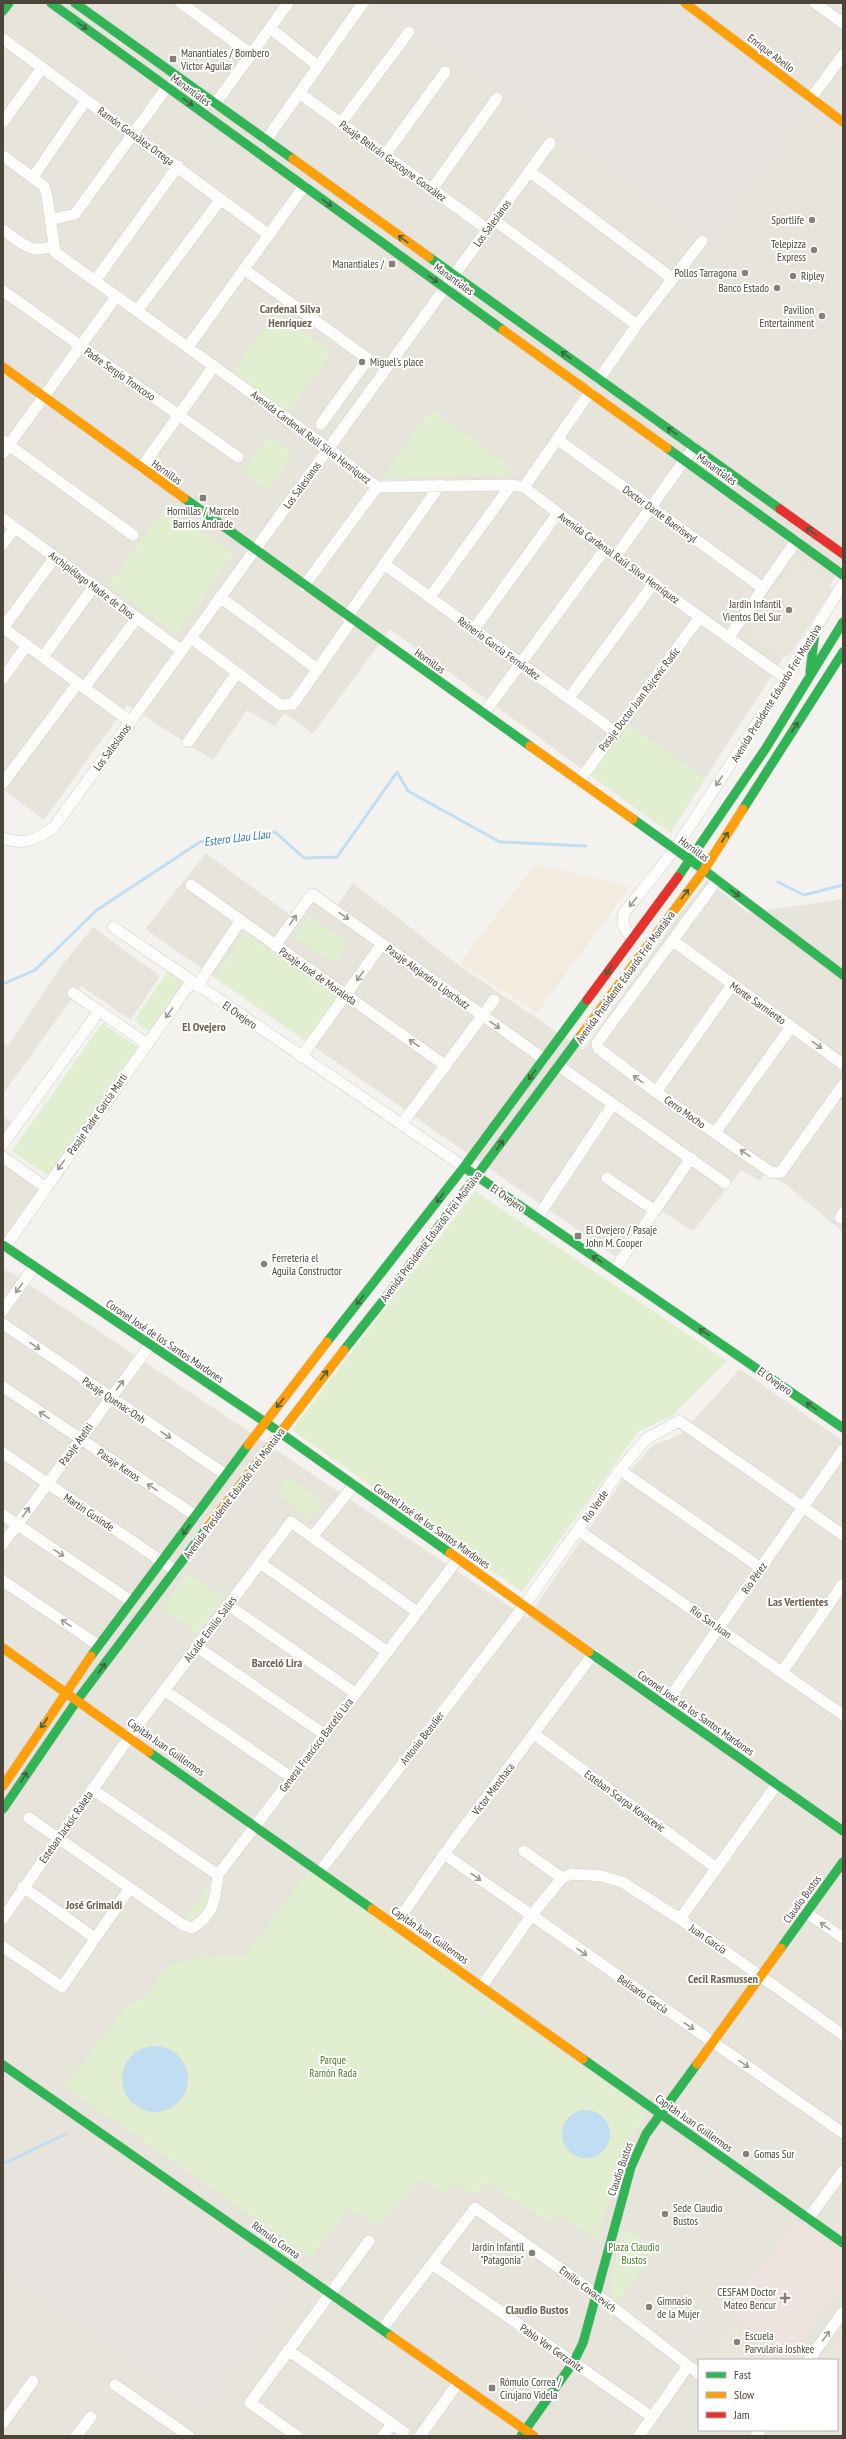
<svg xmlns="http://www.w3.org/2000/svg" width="846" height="2439" font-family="'PT Sans Narrow',sans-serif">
<rect width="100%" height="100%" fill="#f4f2ee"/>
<path fill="#e7e4dc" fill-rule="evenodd" d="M3,3H843V565L670,833L390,629L313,734L284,713L275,726L247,710L213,760L127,705L44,820L3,789Z
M206,853L290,915L311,888L337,906L353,883L457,964L583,1050L682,911L707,880L748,913L843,899V1232L784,1183L766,1173L760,1181L741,1170L693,1231L651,1204L615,1256L145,929Z
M93,927L160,976L131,1020L81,986L3,1094V1042L8,1046L59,969Z
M3,1115L12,1123L3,1135Z
M3,1160L42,1188L3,1243Z
M3,1267L527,1618L624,1478L653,1445L680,1435L740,1369L843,1441V2436H3ZM699,2360H837V2430H699Z"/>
<path fill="#f3ebdf" d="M535,864L631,886L537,1013L460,963Z"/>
<path fill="#e6e2de" d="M378,3H665L811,108L712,244Z
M76,2137L204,2222L297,2290L204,2415L111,2347L3,2273V2169Z"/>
<path fill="#eae5da" d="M801,559L829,580L832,590L790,655L777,658L746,639L744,631L792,562Z
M730,2323V2324L784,2360H705Z
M843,2326V2436H829L821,2430H837V2360H818Z"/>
<path fill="#eee3df" d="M795,2219L843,2254V2284L790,2358L727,2313Z"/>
<path fill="#e1eecf" d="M276,312L332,352L289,412L233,372Z
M437,413L518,474L389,479L384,475L427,415Z
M269,436L294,454L268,490L243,472Z
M167,506L234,554L176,634L108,585Z
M625,722L705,778L670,833L589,774Z
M309,915L349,943L334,964L294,937Z
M245,933L337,997L306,1041L215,977Z
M168,971L185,983L150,1032L134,1020Z
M102,1023L139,1048L49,1176L12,1151Z
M475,1191L727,1361L672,1416L639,1431L522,1592L292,1430Z
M289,1476L323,1503L310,1520L276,1493Z
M188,1573L223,1598L198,1634L163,1609Z
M309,1870L645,2111C645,2125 633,2131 628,2142C613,2172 607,2208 598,2240L557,2213L549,2222L487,2182L473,2196L456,2183L445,2195L421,2179L379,2226L349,2208L311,2257L64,2086L126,2008L150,1993L162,1972L175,1963L204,1958L244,1957Z
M212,1881L210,1902L194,1922L184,1919Z
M621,2228L658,2248L617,2303L612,2299L611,2288Z"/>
<path fill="#c0ddf1" d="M122 2079a33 33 0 1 1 66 0a33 33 0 1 1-66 0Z
M562 2134a24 24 0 1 1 48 0a24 24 0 1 1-48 0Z"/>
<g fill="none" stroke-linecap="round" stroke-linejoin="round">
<path stroke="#c0ddf1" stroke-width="3" d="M778,882L804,895L843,885
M3,984L35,970L97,910L200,842L275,832L304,858L337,857L397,772L408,791L500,842L586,846
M3,2164L66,2134"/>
<defs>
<path id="street" d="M181,3L251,54
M815,3L843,23
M270,28L318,66
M3,39L269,235
M299,93L487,229
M811,98L843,55
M215,104L288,3
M3,122L42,68
M341,123L409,32
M266,140L363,3
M385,155L445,72
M3,156L44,186L47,196L55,252L329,449L377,487L511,485L524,487L605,549L785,678
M529,171L673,279
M33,177L86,100
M432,189L497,98
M50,220L75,214L167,87
M494,220L637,325
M3,230C22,243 30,255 53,246
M244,269L368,359L321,424
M95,281L178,166
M3,291L238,457
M137,311L221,199
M188,347L304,186
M599,379L637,325L702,241
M557,439L763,588
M3,441L133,535
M3,453L116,297
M141,468L214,366
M524,487L590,392
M3,519L182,651
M3,544L15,528
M616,556L694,447
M384,564L614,731
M304,586L377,487
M220,597L317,669
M430,597L511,485
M347,617L440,485
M3,628L131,722
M3,628L55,557
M474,629L558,513
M729,637L796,541
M191,638L280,705L293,704L352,620
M43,657L94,586
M3,678L27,645
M84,688L137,618
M569,698L654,583
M484,713L605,549
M188,742L237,673
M579,781L700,617
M3,783L78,683
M3,838C23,846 38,839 54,827L550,143
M717,880L597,1043L598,1048L656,1092L772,1173L781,1172L843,1085
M191,885L446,1066
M113,927L464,1167
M632,939L623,925L624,913L675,849L754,728L843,584
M673,941L843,1064
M275,946L312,894L544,1059
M197,986L241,920
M73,993L147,1044
M301,1057L382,944
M559,1066L725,1183
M656,1092L732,985
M401,1125L494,1000
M715,1133L791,1027
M3,1144L99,1011
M3,1157L45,1187
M607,1178L655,1211
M537,1218L613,1104
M840,1218L843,1213
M5,1247L191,982
M614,1270L691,1158
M3,1310L34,1267
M3,1324L226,1475
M3,1387L196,1516
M3,1453L176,1571
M620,1470L761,1568
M3,1515L131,1601
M578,1530L843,1715
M312,1537L354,1485
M3,1544L150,1345
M260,1563L386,1651
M3,1581L98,1645
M228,1605L355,1693
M197,1647L324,1734
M782,1672L843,1584
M164,1690L292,1778
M665,1705L843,1450
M534,1734L716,1868
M92,1789L218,1875
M29,1818L183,1925L192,1928C215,1914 215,1899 218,1875L458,1559
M524,1851L562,1878
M444,1854L843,2133
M320,1871L524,1606L620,1470L646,1439L679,1421L843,1535
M23,1887L95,1938
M807,1913L843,1938
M3,1918L130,1736L291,1522L417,1612
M680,1919L777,1784
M395,1925L444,1854L593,1654
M3,1947L62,1987L129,1889
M482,1986L531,1916L562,1878L572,1874L602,1876L622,1882L680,1919L843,2035
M808,2219L843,2171
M432,2264L652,2417
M382,2329L475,2208L596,2294L699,2374
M288,2350L404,2432
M809,2360L843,2312
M115,2385L189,2436
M3,2423L33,2381
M76,2436L91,2417
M297,2436L250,2403L369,2241
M383,2436L392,2424
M420,2436L458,2383
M639,2436L688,2366
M756,2436L760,2430"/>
<path id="fast" d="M51,3L503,330
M75,3L293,159
M3,11L9,3
M429,257L780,509
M667,448L843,575
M184,498L530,746
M810,672L815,632
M743,809L843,652
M633,819L704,870L843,975
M678,877L766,748L843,622
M468,1170L843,1428
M3,1245L265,1422L450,1553
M327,1342L464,1167L587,1000
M344,1350L390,1292L582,1034
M589,1652L843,1831
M91,1656L248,1445
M149,1752L372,1909
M3,1809L78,1699L207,1528
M781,1948L843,1862
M583,2059L843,2243
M3,2065L391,2336
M521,2436L573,2363L583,2343L631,2167L646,2134L697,2064"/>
<path id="slow" d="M685,3L843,122
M293,159L429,257
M503,330L667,448
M3,367L184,498
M530,746L633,819
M582,1034L704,870L743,809
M248,1445L327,1342
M207,1528L344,1350
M450,1553L589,1652
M3,1648L149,1752
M3,1786L91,1656
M372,1909L583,2059
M697,2064L781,1948
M391,2336L534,2436"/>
<path id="jam" d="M780,509L843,554
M587,1000L678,877"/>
</defs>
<use href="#street" stroke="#d2d0cb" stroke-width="12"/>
<use href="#fast" stroke="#d3cfc5" stroke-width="10"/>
<use href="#slow" stroke="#d3cfc5" stroke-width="10"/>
<use href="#jam" stroke="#d3cfc5" stroke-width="10"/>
<use href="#street" stroke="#fdfdfc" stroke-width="11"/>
<use href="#fast" stroke="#30b455" stroke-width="9"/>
<use href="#slow" stroke="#ff9f0a" stroke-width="9"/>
<use href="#jam" stroke="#e5322d" stroke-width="9"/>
</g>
<defs><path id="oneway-shaft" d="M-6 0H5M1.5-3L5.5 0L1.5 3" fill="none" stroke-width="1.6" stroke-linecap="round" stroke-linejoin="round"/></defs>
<g stroke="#446040">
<use href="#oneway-shaft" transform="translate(82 26) rotate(36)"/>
<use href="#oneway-shaft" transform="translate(188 102) rotate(36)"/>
<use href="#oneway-shaft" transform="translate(327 203) rotate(36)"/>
<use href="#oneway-shaft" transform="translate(403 239) rotate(-144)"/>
<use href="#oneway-shaft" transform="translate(433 279) rotate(36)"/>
<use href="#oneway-shaft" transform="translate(566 355) rotate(-144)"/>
<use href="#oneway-shaft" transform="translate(672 431) rotate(-144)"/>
<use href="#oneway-shaft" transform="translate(811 531) rotate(-144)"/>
<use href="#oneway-shaft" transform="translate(795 727) rotate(-57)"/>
<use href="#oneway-shaft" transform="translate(725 837) rotate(-57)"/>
<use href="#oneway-shaft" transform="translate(735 893) rotate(37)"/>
<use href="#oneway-shaft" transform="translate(685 894) rotate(-53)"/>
<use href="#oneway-shaft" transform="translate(609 970) rotate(126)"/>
<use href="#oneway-shaft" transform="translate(532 1075) rotate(126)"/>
<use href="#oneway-shaft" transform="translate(500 1145) rotate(-53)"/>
<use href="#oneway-shaft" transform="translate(440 1198) rotate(128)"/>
<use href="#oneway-shaft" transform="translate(597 1259) rotate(-146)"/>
<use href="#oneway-shaft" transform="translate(360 1300) rotate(128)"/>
<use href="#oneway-shaft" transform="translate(704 1332) rotate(-146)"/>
<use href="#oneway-shaft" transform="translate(324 1375) rotate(-52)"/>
<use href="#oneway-shaft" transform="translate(280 1403) rotate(128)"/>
<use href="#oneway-shaft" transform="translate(811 1406) rotate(-145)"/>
<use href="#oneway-shaft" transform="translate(186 1530) rotate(127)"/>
<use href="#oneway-shaft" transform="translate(102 1668) rotate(-53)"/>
<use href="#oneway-shaft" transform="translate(44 1723) rotate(124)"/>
<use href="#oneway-shaft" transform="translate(24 1777) rotate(-57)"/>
</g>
<g stroke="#9b9791">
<use href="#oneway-shaft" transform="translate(719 781) rotate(123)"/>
<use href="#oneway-shaft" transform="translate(633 902) rotate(128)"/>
<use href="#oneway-shaft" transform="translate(344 916) rotate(35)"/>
<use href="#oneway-shaft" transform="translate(293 920) rotate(-55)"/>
<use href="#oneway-shaft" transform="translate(360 976) rotate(126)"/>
<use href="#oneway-shaft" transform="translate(169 1013) rotate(125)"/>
<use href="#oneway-shaft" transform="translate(495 1025) rotate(35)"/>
<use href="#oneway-shaft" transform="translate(414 1043) rotate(-145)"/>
<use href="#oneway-shaft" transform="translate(817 1045) rotate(36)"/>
<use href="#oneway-shaft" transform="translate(638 1079) rotate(-144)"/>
<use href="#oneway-shaft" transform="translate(745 1153) rotate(-145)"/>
<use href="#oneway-shaft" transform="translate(61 1165) rotate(125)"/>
<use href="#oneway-shaft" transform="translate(19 1288) rotate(126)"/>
<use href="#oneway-shaft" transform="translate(35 1346) rotate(35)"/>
<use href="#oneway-shaft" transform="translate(120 1385) rotate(-53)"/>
<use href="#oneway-shaft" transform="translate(44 1415) rotate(-146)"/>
<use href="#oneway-shaft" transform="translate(166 1435) rotate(34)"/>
<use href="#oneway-shaft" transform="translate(152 1487) rotate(-146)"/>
<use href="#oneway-shaft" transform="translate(26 1512) rotate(-54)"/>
<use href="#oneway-shaft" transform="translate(59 1553) rotate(34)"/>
<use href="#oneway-shaft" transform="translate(66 1623) rotate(-146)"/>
<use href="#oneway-shaft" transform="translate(476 1877) rotate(36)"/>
<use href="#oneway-shaft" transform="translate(825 1926) rotate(-145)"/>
<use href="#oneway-shaft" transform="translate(582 1952) rotate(35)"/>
<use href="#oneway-shaft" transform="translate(689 2026) rotate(35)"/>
<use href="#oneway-shaft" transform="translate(744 2064) rotate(35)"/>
<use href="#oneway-shaft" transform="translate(826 2336) rotate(-55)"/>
</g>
<g fill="#868178" stroke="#fff" stroke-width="1.5">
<rect x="169" y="55" width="8" height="8" rx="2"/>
<circle cx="812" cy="220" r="4"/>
<circle cx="814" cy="250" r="4"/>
<rect x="388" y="260" width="8" height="8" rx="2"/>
<circle cx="745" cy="273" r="4"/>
<circle cx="793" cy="276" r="4"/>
<circle cx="777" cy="288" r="4"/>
<circle cx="822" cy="316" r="4"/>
<circle cx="362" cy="362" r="4"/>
<rect x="199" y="494" width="8" height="8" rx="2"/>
<circle cx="789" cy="610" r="4"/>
<rect x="574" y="1232" width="8" height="8" rx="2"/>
<circle cx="264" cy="1264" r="4"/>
<circle cx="746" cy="2154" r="4"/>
<circle cx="665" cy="2214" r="4"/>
<circle cx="532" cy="2253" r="4"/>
<path d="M783 2292h4v4h4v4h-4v4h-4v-4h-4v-4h4z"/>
<circle cx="649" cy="2307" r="4"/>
<circle cx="737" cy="2342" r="4"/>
<rect x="488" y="2384" width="8" height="8" rx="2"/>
</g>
<g text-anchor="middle" stroke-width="4" stroke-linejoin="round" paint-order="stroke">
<g font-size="11" fill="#4b4439" stroke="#fff" text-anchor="start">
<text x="181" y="57">Manantiales / Bombero<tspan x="181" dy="13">Victor Aguilar</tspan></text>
<text x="804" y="224" text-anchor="end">Sportlife</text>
<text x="806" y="248" text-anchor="end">Telepizza<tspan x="806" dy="13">Express</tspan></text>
<text x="384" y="268" text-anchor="end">Manantiales /</text>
<text x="737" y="277" text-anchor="end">Pollos Tarragona</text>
<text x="801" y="280">Ripley</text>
<text x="769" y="292" text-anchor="end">Banco Estado</text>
<text x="814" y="314" text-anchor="end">Pavilion<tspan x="814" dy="13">Entertainment</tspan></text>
<text x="370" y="366">Miguel's place</text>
<text x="203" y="515" text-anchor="middle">Hornillas / Marcelo<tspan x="203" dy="13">Barrios Andrade</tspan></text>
<text x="781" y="608" text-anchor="end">Jardín Infantil<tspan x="781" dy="13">Vientos Del Sur</tspan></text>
<text x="586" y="1234">El Ovejero / Pasaje<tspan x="586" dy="13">John M. Cooper</tspan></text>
<text x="272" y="1262">Ferretería el<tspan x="272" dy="13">Aguila Constructor</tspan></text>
<text x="754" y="2158">Gomas Sur</text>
<text x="673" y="2212">Sede Claudio<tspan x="673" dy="13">Bustos</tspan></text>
<text x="524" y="2251" text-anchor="end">Jardín Infantil<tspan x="524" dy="13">"Patagonia"</tspan></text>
<text x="776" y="2296" text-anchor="end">CESFAM Doctor<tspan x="776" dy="13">Mateo Bencur</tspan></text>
<text x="657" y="2305">Gimnasio<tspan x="657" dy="13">de la Mujer</tspan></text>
<text x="745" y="2340">Escuela<tspan x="745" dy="13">Parvularia Joshkee</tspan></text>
<text x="500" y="2386">Rómulo Correa /<tspan x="500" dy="13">Cirujano Videla</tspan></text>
</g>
<g font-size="11" fill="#4b4439" stroke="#fff">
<text transform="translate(771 53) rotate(37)" y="4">Enrique Abello</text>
<text transform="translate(191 90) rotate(36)" y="4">Manantiales</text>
<text transform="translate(136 136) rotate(36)" y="4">Ramón González Ortega</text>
<text transform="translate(393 161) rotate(36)" y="4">Pasaje Beltrán Gascogne González</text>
<text transform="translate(492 223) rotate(-54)" y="4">Los Salesianos</text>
<text transform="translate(454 279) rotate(36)" y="4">Manantiales</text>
<text transform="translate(120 374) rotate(35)" y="4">Padre Sergio Troncoso</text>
<text transform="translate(311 437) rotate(37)" y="4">Avenida Cardenal Raúl Silva Henríquez</text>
<text transform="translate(717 469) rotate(36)" y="4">Manantiales</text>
<text transform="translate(167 472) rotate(36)" y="4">Hornillas</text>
<text transform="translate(302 485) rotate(-54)" y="4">Los Salesianos</text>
<text transform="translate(660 514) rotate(36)" y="4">Doctor Dante Baeriswyl</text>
<text transform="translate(619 558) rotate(36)" y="4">Avenida Cardenal Raúl Silva Henríquez</text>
<text transform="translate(92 585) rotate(37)" y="4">Archipiélago Madre de Dios</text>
<text transform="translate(499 648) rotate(36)" y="4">Reinerio García Fernández</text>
<text transform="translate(430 661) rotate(35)" y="4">Hornillas</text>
<text transform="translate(776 693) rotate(-58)" y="4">Avenida Presidente Eduardo Frei Montalva</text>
<text transform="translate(639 699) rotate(-53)" y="4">Pasaje Doctor Juan Rajcevic Radic</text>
<text transform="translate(112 747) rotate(-54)" y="4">Los Salesianos</text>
<text transform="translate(694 849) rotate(36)" y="4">Hornillas</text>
<text transform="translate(318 976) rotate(35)" y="4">Pasaje José de Moraleda</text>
<text transform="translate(428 977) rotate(36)" y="4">Pasaje Alejandro Lipschutz</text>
<text transform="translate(625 977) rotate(-54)" y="4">Avenida Presidente Eduardo Frei Montalva</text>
<text transform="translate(758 1003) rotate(35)" y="4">Monte Sarmiento</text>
<text transform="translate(240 1015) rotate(35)" y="4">El Ovejero</text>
<text transform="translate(685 1112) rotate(35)" y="4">Cerro Mocho</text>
<text transform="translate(97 1114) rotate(-55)" y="4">Pasaje Padre García Marti</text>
<text transform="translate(508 1198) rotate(35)" y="4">El Ovejero</text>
<text transform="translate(431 1236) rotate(-53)" y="4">Avenida Presidente Eduardo Frei Montalva</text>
<text transform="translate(165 1341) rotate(34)" y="4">Coronel José de los Santos Mardones</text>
<text transform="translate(775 1381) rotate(35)" y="4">El Ovejero</text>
<text transform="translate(114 1400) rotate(34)" y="4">Pasaje Quenac-Onh</text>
<text transform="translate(76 1444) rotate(-54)" y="4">Pasaje Ateliti</text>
<text transform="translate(119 1465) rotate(34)" y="4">Pasaje Kenos</text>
<text transform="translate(234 1493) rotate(-53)" y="4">Avenida Presidente Eduardo Frei Montalva</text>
<text transform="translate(595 1506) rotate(-55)" y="4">Río Verde</text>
<text transform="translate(89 1512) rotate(34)" y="4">Martín Gusinde</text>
<text transform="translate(432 1526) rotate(35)" y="4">Coronel José de los Santos Mardones</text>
<text transform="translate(754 1578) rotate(-55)" y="4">Río Pérez</text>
<text transform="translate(711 1622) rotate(35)" y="4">Río San Juan</text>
<text transform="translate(210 1629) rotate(-53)" y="4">Alcalde Emilio Salles</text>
<text transform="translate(696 1713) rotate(35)" y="4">Coronel José de los Santos Mardones</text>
<text transform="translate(422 1738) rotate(-52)" y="4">Antonio Beaulier</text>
<text transform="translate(316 1745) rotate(-53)" y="4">General Francisco Barceló Lira</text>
<text transform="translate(166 1747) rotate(35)" y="4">Capitán Juan Guillermos</text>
<text transform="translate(493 1789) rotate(-53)" y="4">Víctor Menchaca</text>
<text transform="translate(625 1801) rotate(36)" y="4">Esteban Scarpa Kovacevic</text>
<text transform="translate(66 1827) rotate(-55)" y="4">Esteban Jacksic Rakela</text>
<text transform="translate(802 1899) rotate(-54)" y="4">Claudio Bustos</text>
<text transform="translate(430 1935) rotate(35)" y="4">Capitán Juan Guillermos</text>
<text transform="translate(708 1939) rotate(35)" y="4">Juan García</text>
<text transform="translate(643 1994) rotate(35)" y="4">Belisario García</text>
<text transform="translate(694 2123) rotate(35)" y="4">Capitán Juan Guillermos</text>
<text transform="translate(620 2169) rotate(-71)" y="4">Claudio Bustos</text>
<text transform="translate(276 2240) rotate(35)" y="4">Rómulo Correa</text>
<text transform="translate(588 2289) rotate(37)" y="4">Emilio Covacevich</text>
<text transform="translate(552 2348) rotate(35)" y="4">Pablo Von Gerzanitz</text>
</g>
<g font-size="11" fill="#4a7f2a" stroke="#fff">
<text x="333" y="2064">Parque<tspan x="333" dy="13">Ramón Rada</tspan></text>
<text x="634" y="2251">Plaza Claudio<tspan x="634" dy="13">Bustos</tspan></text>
</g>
<g font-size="12" font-weight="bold" fill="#6e6250" stroke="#fff">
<text x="290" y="313">Cardenal Silva<tspan x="290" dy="14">Henríquez</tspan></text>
<text x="204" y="1031">El Ovejero</text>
<text x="798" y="1606">Las Vertientes</text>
<text x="277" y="1667">Barceló Lira</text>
<text x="94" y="1909">José Grimaldi</text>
<text x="723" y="1983">Cecil Rasmussen</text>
<text x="537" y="2314">Claudio Bustos</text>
</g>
<g font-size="12" font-style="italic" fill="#2e7ab2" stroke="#fff">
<text transform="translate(237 838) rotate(-7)" y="4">Estero Llau Llau</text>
</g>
</g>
<rect width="846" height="2439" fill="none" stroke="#4b4439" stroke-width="8"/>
<rect x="698" y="2359" width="140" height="72" fill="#ffffff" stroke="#b7b4b0"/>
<rect x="706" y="2372" width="20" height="6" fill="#30b455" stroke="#b7b4b0"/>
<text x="734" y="2379" font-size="12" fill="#4b4439">Fast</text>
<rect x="706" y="2392" width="20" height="6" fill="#ff9f0a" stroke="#b7b4b0"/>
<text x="734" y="2399" font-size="12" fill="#4b4439">Slow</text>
<rect x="706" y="2412" width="20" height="6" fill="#e5322d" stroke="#b7b4b0"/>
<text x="734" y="2419" font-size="12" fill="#4b4439">Jam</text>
</svg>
